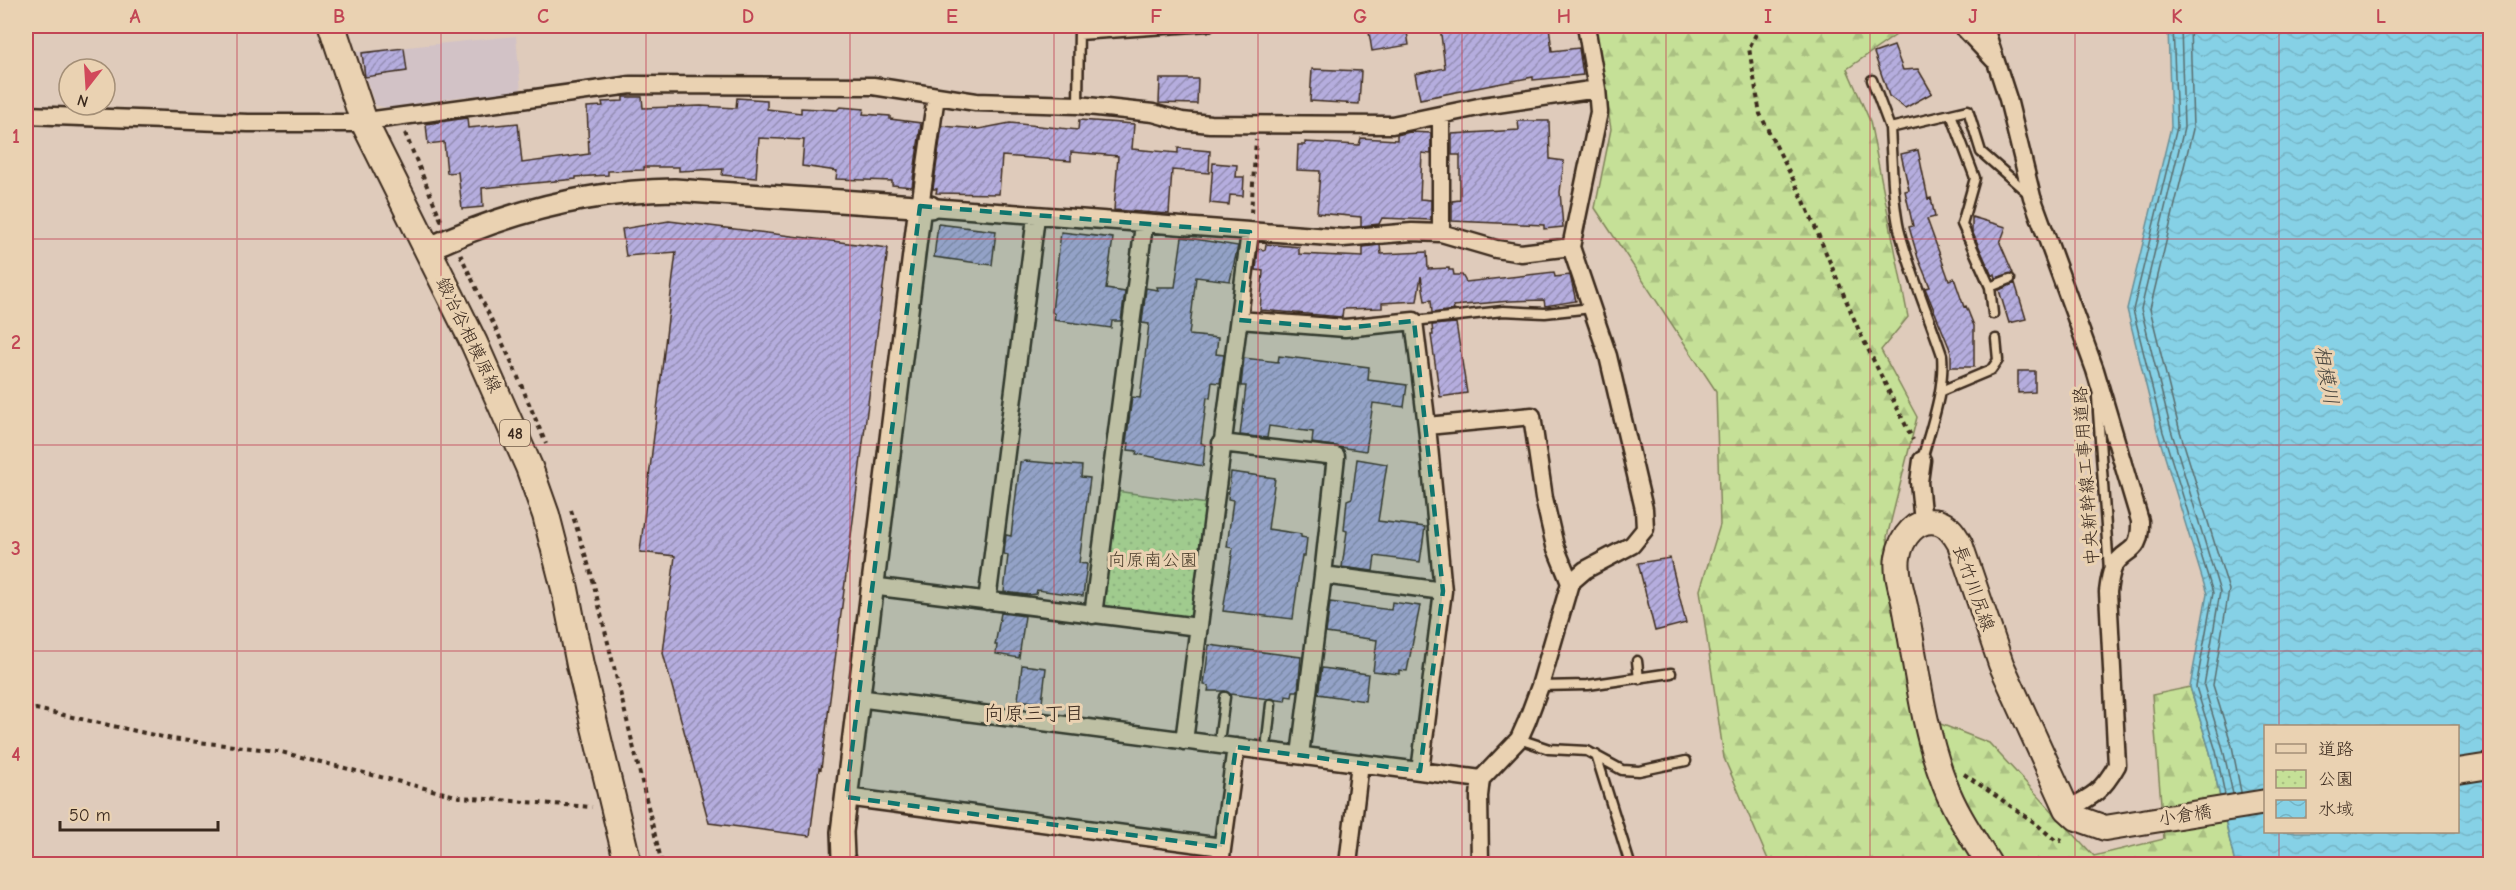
<svg xmlns="http://www.w3.org/2000/svg" width="2516" height="890" font-family="'Comic Neue','Klee One',sans-serif">
<defs>
<pattern id="forest-firs" width="22" height="20" patternUnits="userSpaceOnUse" patternTransform="scale(1.5)"><rect width="22" height="20" fill="#c5e097"/><path d="M5 1l3.5 6h-7zM16 11l3.5 6h-7z" fill="#aac082"/></pattern>
<pattern id="park-dots" width="8" height="8" patternUnits="userSpaceOnUse" patternTransform="scale(1.5)"><rect width="8" height="8" fill="#c5e097"/><path d="M2 2h.1M6 6h.1" fill="none" stroke="#aac082" stroke-width="1.8" stroke-linecap="round"/></pattern>
<pattern id="water-waves" width="16" height="10" patternUnits="userSpaceOnUse" patternTransform="scale(1.5)"><rect width="16" height="10" fill="#86d1e6"/><path d="M0 5q4-4 8 0t8 0" fill="none" stroke="#75b4c5"/></pattern>
<pattern id="building-hatch" width="6" height="6" patternUnits="userSpaceOnUse" patternTransform="scale(1.5)"><rect width="6" height="6" fill="#b5adde"/><path d="M-1 1l2-2M0 6l6-6M5 7l2-2" fill="none" stroke="#948db3"/></pattern>
</defs>
<rect width="100%" height="100%" fill="#dfcbbb"/>
<filter id="ink" filterUnits="userSpaceOnUse"><feTurbulence type="fractalNoise" baseFrequency=".0167" numOctaves="2"/><feDisplacementMap in="SourceGraphic" scale="12" xChannelSelector="R" yChannelSelector="G"/><feConvolveMatrix kernelMatrix="1 2 1 2 8 2 1 2 1" color-interpolation-filters="sRGB"/></filter>
<g filter="url(#ink)">
<path fill="#d2c2c6" d="M516,36L521,91L458,97L387,108L375,105L357,52Z"/>
<path fill="url(#forest-firs)" stroke="#80855a" stroke-width="1.5" d="M1594,26H1909L1847,69L1870,121L1908,317L1881,350L1917,417L1887,537L1915,714L1989,743L2094,856L2164,839L2152,695L2190,687L2210,752L2235,864H1770L1724,758L1700,590L1720,525L1716,391L1595,208L1611,129Z"/>
<path fill="url(#park-dots)" stroke="#80855a" stroke-width="1.5" d="M1109,490L1214,505L1198,627L1093,615Z"/>
<path fill="url(#water-waves)" stroke="#688e96" stroke-width="1.5" fill-rule="evenodd" d="M2168,26H2490V864H2235L2210,752L2190,687L2207,594L2158,434L2127,309L2171,127ZM2266,726H2458V832H2266Z"/>
<g fill="none" stroke-linecap="round" stroke-linejoin="round">
<path stroke="#596d6e" stroke-width="1.5" d="M2173,26L2177,127L2133,310L2163,432L2213,593L2196,687L2216,751L2225,795
M2181,26L2184,128L2141,309L2171,430L2220,592L2204,686L2223,749L2233,794
M2190,26L2193,129L2150,309L2179,428L2229,590L2213,685L2232,746L2241,792"/>
</g>
<path fill="url(#building-hatch)" stroke="#3b2a1e" stroke-width="1.5" d="M1368,26H1406L1409,45L1372,51Z
M1440,26H1549L1552,51L1579,48L1583,75L1533,80V77L1420,99L1415,74L1445,68Z
M1894,46L1903,70L1918,69L1932,93L1905,108L1889,96L1874,53Z
M404,48L407,71L365,77L362,53Z
M1312,69L1361,71L1359,104L1310,101Z
M1160,79H1198L1197,104L1159,103Z
M623,97H642L643,108L701,106L736,108L737,98L767,100V109L801,113V108L837,110L840,107L864,109L863,114L890,116V119L921,123L912,187L892,185V181L836,179L837,171L802,166L804,140L759,138L756,178L722,175L723,169L679,171V167H644V170L608,171V175L576,177V179L482,188L483,207L462,209L458,172L447,173L444,142L428,144L426,124L467,118L468,128L518,123L522,163L589,154L587,107L603,106L602,102L623,101Z
M1079,120L1134,124L1132,149L1178,153V148L1210,151L1209,173L1172,170L1169,214L1114,210L1118,156L1071,152V161L1002,156L999,194L936,193L937,189H933L942,126L979,129L1010,123L1078,130Z
M1518,121H1549L1550,159L1564,161L1560,192L1563,227L1544,229V225L1452,221V201L1460,200V155H1452V134L1519,130Z
M1410,132L1431,133V154L1422,153L1420,199L1431,200V220L1382,218L1379,224L1361,226V217L1317,213L1320,171L1297,170L1298,145H1305V142L1359,145L1361,138L1397,140V135Z
M1918,150L1928,199L1931,198L1935,217L1927,219L1949,280L1954,278L1964,307L1966,306L1974,326V367H1951V352L1925,288L1930,287L1918,258L1909,227L1913,226L1905,191L1909,190L1901,154Z
M1213,163L1237,165L1236,177H1244L1243,196L1230,195L1229,205L1210,203Z
M1972,217L2006,227L2000,243L2013,273L1996,278L1995,274L1992,276L1972,231Z
M669,221L888,248L821,769L819,768L810,836L709,823L663,653L675,556L640,552L676,252L626,256L622,229Z
M938,224L996,231L992,265L934,257Z
M1061,232L1113,238L1106,289L1125,292L1121,321H1112L1111,328L1054,320L1055,314L1052,312Z
M1182,237L1238,246L1230,281L1196,277L1189,335L1218,338L1216,354L1224,355L1220,383L1212,382L1210,398L1207,397L1201,443L1205,445L1203,466L1136,454L1137,451L1128,450L1129,443H1126L1132,397L1140,398L1149,324L1142,323L1146,288L1158,290L1157,287H1175Z
M1266,244L1299,247V254L1363,257V247L1380,245L1381,254L1427,252L1428,269L1449,268V270H1453L1454,275H1462L1466,282L1554,272L1555,277L1570,275L1576,301L1545,306L1544,300L1510,301L1453,306L1454,310L1432,313L1431,300L1425,301L1421,276L1417,301L1382,303V308L1343,309L1342,317L1260,310L1263,271L1256,270L1258,249L1265,250Z
M2015,283L2026,319L2009,323L1999,290Z
M1456,323L1467,393L1440,397L1431,335H1433L1432,325Z
M1279,356L1369,367L1368,380L1407,385L1404,407L1373,403L1366,451L1312,443L1313,432L1269,426L1267,438L1240,435L1246,386H1241L1244,358L1278,362Z
M2018,371H2035V392L2018,393Z
M1357,459L1387,464L1378,521L1425,527L1420,562L1375,556L1373,571L1342,567L1347,531L1344,530L1347,500L1352,498Z
M1026,461L1082,466L1081,477L1090,478L1079,563L1087,564L1083,596L1037,590L1036,594L1028,595L1004,592L1008,555L1004,554L1006,535L1011,536L1020,462Z
M1231,472L1275,478L1268,529L1301,534V537L1307,538L1305,556H1302L1299,573L1293,619L1223,611L1233,548L1227,547L1233,500L1228,499Z
M1670,558L1686,623L1655,631L1638,563Z
M1330,602L1391,610L1392,602L1420,606L1407,671L1399,670V674L1373,671L1377,640L1326,633Z
M1001,613L1025,616L1019,658L996,654L997,645H995Z
M1209,645L1301,657L1298,691H1293L1292,697L1286,696L1285,701L1230,694L1225,691H1208L1209,686L1204,685Z
M1022,665L1046,668L1042,703L1018,700Z
M1322,668L1368,674L1365,701L1318,694Z"/>
<g fill="none" stroke-linecap="round" stroke-linejoin="round">
<defs>
<path id="service" d="M1079,35L1209,26
M1872,80L1890,128
M1078,105L1079,26
M1951,114L1968,110L1981,152L2029,194
M1990,287L2010,279
M1414,321L1503,311L1545,313L1592,308
M1941,391L1991,370L1998,360L1996,339
M2097,397L2109,570
M1922,460C1931,426 1945,390 1942,355C1928,313 1910,272 1899,229C1892,196 1892,161 1890,128L1951,114L1975,178L1962,224L1990,287L1993,314
M1637,661L1639,679
M1540,686L1588,685L1671,673
M1220,734L1225,697
M1519,739L1549,749L1587,751L1622,770L1639,771L1686,761
M1267,740L1271,704
M1596,755L1630,864"/>
<path id="minor" d="M1962,26L1994,60
M1986,31L2008,99L2032,197L2095,370L2140,521C2141,557 2124,546 2113,568C2110,575 2109,584 2108,592L2117,765C2103,790 2093,797 2067,809
M26,115L248,123H352L631,85L873,86L976,102L1078,105L1153,113L1182,121L1210,124L1392,125L1483,106L1597,89
M1441,116V233
M920,206L936,96
M930,207L1343,238L1412,232L1441,233L1496,249L1521,253L1571,247
M1239,320L1345,328L1414,321L1427,426L1443,591L1420,771
M1427,426L1532,416L1544,498L1555,546L1570,583
M1221,443L1336,456L1323,575L1443,591
M1922,460L1919,482L1923,522
M871,586L1198,627
M987,601L1036,217
M1093,615L1144,225
M858,698L1481,779
M1184,741L1250,232
M1300,755L1323,575
M846,797L1222,847
M1220,864L1236,747
M1348,864L1360,763
M1480,864L1479,796L1481,779L1519,739L1527,721L1540,686L1570,583L1585,570L1632,545L1645,529L1644,509L1608,356L1571,247L1599,112L1597,89L1586,26"/>
<path id="tertiary" d="M428,249C507,212 587,191 674,190L930,207
M846,864L843,857L842,832L920,206"/>
<path id="secondary" d="M2458,771L2490,766
M1989,864C1973,838 1956,814 1945,785C1923,729 1917,669 1906,611C1903,594 1895,574 1898,557C1901,538 1916,517 1938,522C1949,525 1955,535 1960,544L2001,664L2067,809L2077,818L2105,828L2266,802"/>
<path id="primary" d="M332,26L364,122L474,343L529,467L546,515L565,589L580,665L628,864"/>
</defs>
<use href="#service" stroke="#3b2a1e" stroke-width="13"/>
<use href="#minor" stroke="#3b2a1e" stroke-width="21"/>
<use href="#tertiary" stroke="#3b2a1e" stroke-width="26"/>
<use href="#secondary" stroke="#3b2a1e" stroke-width="28"/>
<use href="#primary" stroke="#3b2a1e" stroke-width="30"/>
<path stroke="#3b2a1e" stroke-width="4" stroke-dasharray="4.5 4.5" stroke-linecap="butt" d="M1760,26L1749,48L1760,114L1804,201L1860,333L1913,440
M405,133L441,220H444
M1251,213L1256,140
M460,254L512,363L546,444
M571,510L591,573L662,864
M26,711L36,709L172,739L277,751L460,797L592,807
M1964,774L2034,822L2055,840L2060,841L2062,836"/>
<use href="#service" stroke="#ead2b2" stroke-width="8"/>
<use href="#minor" stroke="#ead2b2" stroke-width="16"/>
<use href="#tertiary" stroke="#ead2b2" stroke-width="21"/>
<use href="#secondary" stroke="#ead2b2" stroke-width="24"/>
<use href="#primary" stroke="#ead2b2" stroke-width="26"/>
</g>
</g>
<path fill="#0f766e" fill-opacity="0.2" stroke="#0f766e" stroke-width="4.5" stroke-dasharray="12 8" stroke-linejoin="round" d="M920,206L1250,232L1239,320L1345,328L1414,321L1443,591L1420,771L1236,747L1222,847L846,797Z"/>
<path fill="none" stroke="#c24655" stroke-width="1.5" stroke-opacity="0.55" d="M237,26V864M441,26V864M646,26V864M850,26V864M1054,26V864M1258,26V864M1462,26V864M1666,26V864M1870,26V864M2075,26V864M2279,26V726M26,239H2490M26,445H2490M26,651H2490M2279,832V864"/>
<g text-anchor="middle" stroke-width="6" stroke-linejoin="round" paint-order="stroke">
<rect fill="#ead2b2" stroke="#705c4a" stroke-width="1.5" x="500" y="420" width="30" height="26" rx="4.5"/>
<g font-size="16" font-weight="bold" fill="#3b2a1e">
<text x="515" y="439">48</text>
</g>
<g font-size="18" fill="#3b2a1e" stroke="#ead2b2">
<text transform="translate(469 335) rotate(64)" y="6">鍛冶谷相模原線</text>
<text transform="translate(2086 476) rotate(-94)" y="6">中央新幹線工事用道路</text>
<text transform="translate(1974 588) rotate(70)" y="6">長竹川尻線</text>
<text transform="translate(2185 815) rotate(-9)" y="6">小倉橋</text>
</g>
<g font-size="18" fill="#493c2a" stroke="#ead2b2">
<text x="1153" y="566">向原南公園</text>
</g>
<g font-size="20" font-style="italic" fill="#46433c" stroke="#ead2b2">
<text transform="translate(2327 375) rotate(80)" y="7">相模川</text>
</g>
<g font-size="20" fill="#3b2a1e" stroke="#ead2b2">
<text x="1034" y="720">向原三丁目</text>
</g>
</g>
<rect width="2516" height="890" fill="none" stroke="#ead2b2" stroke-width="66"/>
<rect x="2264" y="725" width="195" height="108" fill="#ead2b2" stroke="#a48f77" stroke-width="1.5"/>
<rect x="2276" y="744" width="30" height="9" fill="#ead2b2" stroke="#a48f77" stroke-width="1.5"/>
<text x="2318" y="755" font-size="18" fill="#3b2a1e">道路</text>
<rect x="2276" y="770" width="30" height="18" fill="url(#park-dots)" stroke="#a48f77" stroke-width="1.5"/>
<text x="2318" y="785" font-size="18" fill="#3b2a1e">公園</text>
<rect x="2276" y="800" width="30" height="18" fill="url(#water-waves)" stroke="#a48f77" stroke-width="1.5"/>
<text x="2318" y="815" font-size="18" fill="#3b2a1e">水域</text>
<g transform="translate(87 87) rotate(197)"><circle r="28" fill="#ead2b2" stroke="#a48f77" stroke-width="1.5"/>
<path d="M0-4.5L10 22L0 15L-10 22Z" fill="#d1495b"/>
<text y="-9" font-size="16" font-weight="bold" text-anchor="middle" fill="#3b2a1e">N</text>
</g>
<path d="M60 821v9h158v-9" fill="none" stroke="#3b2a1e" stroke-width="3"/>
<text x="69" y="821" font-size="18" fill="#3b2a1e" stroke="#ead2b2" stroke-width="4.5" paint-order="stroke">50 m</text>
<rect x="33" y="33" width="2450" height="824" fill="none" stroke="#c24655" stroke-width="2"/>
<g font-size="20" text-anchor="middle" font-weight="bold" fill="#c24655">
<text x="135" y="23">A</text>
<text x="339" y="23">B</text>
<text x="543" y="23">C</text>
<text x="748" y="23">D</text>
<text x="952" y="23">E</text>
<text x="1156" y="23">F</text>
<text x="1360" y="23">G</text>
<text x="1564" y="23">H</text>
<text x="1768" y="23">I</text>
<text x="1973" y="23">J</text>
<text x="2177" y="23">K</text>
<text x="2381" y="23">L</text>
<text x="16" y="143">1</text>
<text x="16" y="349">2</text>
<text x="16" y="555">3</text>
<text x="16" y="761">4</text>
</g>
</svg>
